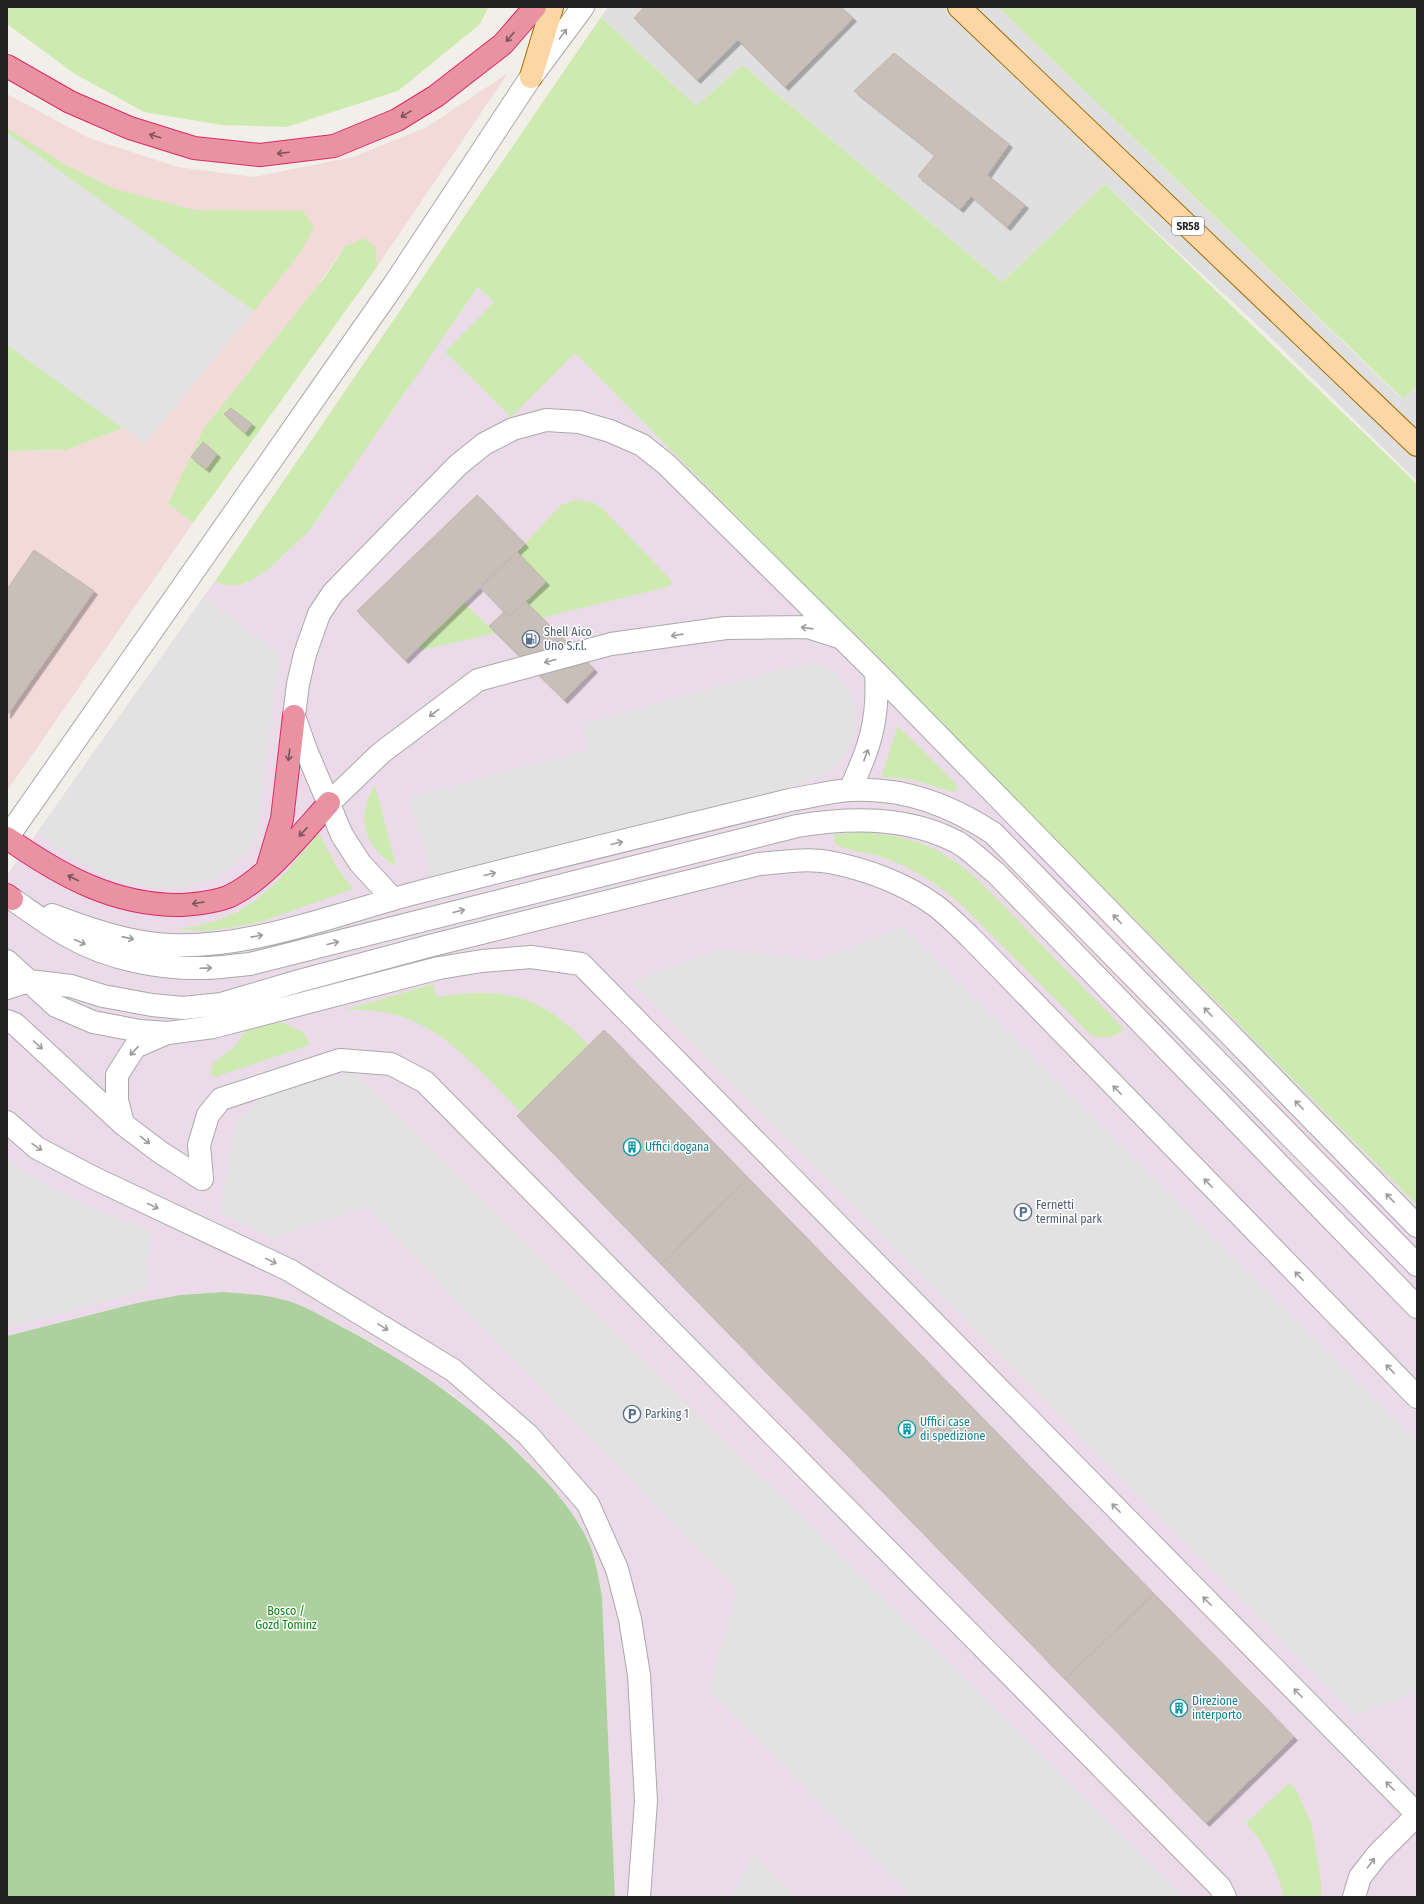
<svg xmlns="http://www.w3.org/2000/svg" width="1424" height="1904" font-family="'Fira Sans Condensed',sans-serif">
<defs>
<filter id="shadow"><feDropShadow dx="3.5" dy="3.5" stdDeviation="0" flood-color="#0004"/></filter>
</defs>
<rect width="100%" height="100%" fill="#f2efe9"/>
<path fill="#e0dfdf" d="M608,7H998L1402,399L1417,386V481L1267,334L1105,184L1002,282L742,65L696,106L601,17Z"/>
<path fill="#f2dad9" d="M508,73L377,267L376,248L344,247L168,504L193,523L7,791V451L66,450L123,428L7,345V94L89,138L178,167L254,177L353,157L427,127Z"/>
<path fill="#ebdbe8" d="M499,256L1417,1183V1897H615L602,1596L595,1559L580,1526L564,1503L545,1480L511,1445L453,1395L375,1344L318,1314L282,1299L224,1292L180,1295L137,1303L7,1336V875L215,581L224,585H241L253,579L270,568L309,531Z"/>
<path fill="#cdebb0" d="M7,7H489L479,25L398,91L286,127L222,125L144,112L75,74L7,24Z
M998,7H1417V386L1403,399Z
M601,17L696,106L742,65L1002,282L1105,184L1417,484V1205L575,353L511,417L445,352L494,302L478,287L309,531L270,568L253,579L241,585H224L215,581Z
M7,128L64,164L115,189L195,210L303,211L314,227L300,253L254,311L7,133Z
M364,238L376,248L377,267L193,523L168,504L204,428L327,274L344,247Z
M7,345L123,428L66,450L7,451Z
M575,500L592,502L601,507L671,580V586L541,618L525,601L545,582L517,552L561,505Z
M464,603L496,633L422,650L419,647Z
M897,728H900L957,785L956,791L952,792L911,779L884,777L882,775Z
M375,785L396,866C364,847 355,817 375,785Z
M860,832C913,836 946,848 984,886L1124,1029C1114,1038 1104,1040 1091,1035L965,908C939,884 910,866 876,855C866,852 839,850 834,842V835Z
M319,833L336,866L353,889L260,922L240,926L205,931L178,929C251,920 274,886 319,833Z
M433,984L436,997C505,987 541,994 589,1046L521,1112C466,1058 430,1006 345,1010Z
M283,1022L304,1033L310,1045L215,1077L210,1074L213,1063L235,1047L246,1030Z
M1288,1784H1291L1295,1788L1311,1822L1321,1880V1897H1284C1277,1870 1265,1844 1246,1823Z"/>
<path fill="#add19e" d="M224,1292C243,1294 263,1294 281,1299C303,1304 325,1318 344,1328C412,1364 474,1407 527,1462C551,1485 573,1510 588,1541C596,1558 598,1577 602,1596L615,1897H7V1336L137,1303L180,1295Z"/>
<path fill="#e2e2e2" d="M7,133L254,311L145,444L7,345Z
M204,597L280,654L257,837L248,851L233,866L214,879L195,885L175,889L155,888L113,879L72,857L37,833Z
M819,663L833,670L847,688L855,701L857,723L851,743L842,761L825,773L811,781L432,881L409,798L588,749L583,724L784,668Z
M904,926L1417,1442V1692L1356,1716L632,982L721,949L818,960Z
M354,1071L1182,1897H912L708,1689L738,1590L366,1208L272,1238L221,1212L229,1150L238,1119L266,1095Z
M7,1158L23,1172L91,1208L151,1230L147,1290L7,1328Z
M753,1853L796,1897H732Z"/>
<path fill="#c7bfb8" stroke="#c4b6ab" filter="url(#shadow)" d="M644,7H841L853,18L785,87L738,40L697,80L634,18Z
M894,53L1009,144L987,175L1025,205L1007,227L971,196L960,209L918,176L935,155L854,91Z
M231,408L252,424L245,433L224,414Z
M203,442L217,454L206,469L191,457Z
M477,495L525,544L405,660L357,611Z
M34,550L94,591L7,715V589Z
M517,552L546,582L509,617L480,587Z
M525,601L594,669L564,700L489,626L504,612L509,617Z
M604,1030L748,1178L661,1264L517,1116Z
M748,1178L1154,1594L1065,1679L661,1264Z
M1154,1594L1294,1737L1206,1823L1065,1679Z"/>
<g fill="none" stroke-linecap="round" stroke-linejoin="round">
<defs>
<path id="minor" d="M850,790C870,747 879,720 876,672
M329,803L381,753L478,680L611,644L726,628L808,627L839,637
M7,838L395,283L531,77L583,7
M12,899C30,911 48,925 68,936C108,959 159,969 204,968C219,968 235,965 250,964L797,826C850,817 906,816 955,841C968,847 984,864 996,873L1417,1307
M393,899L360,863L342,835L306,750L294,716L298,684L305,654L319,614L333,593L458,465L484,444L513,429L546,420L579,422L610,431L642,445L667,465L876,672L1417,1226
M52,915C89,929 129,943 170,945C247,949 334,915 408,895C535,862 662,831 790,800C810,797 830,791 851,790C903,787 949,804 993,833L1417,1265
M7,961L56,1006L93,1022L140,1031L168,1033L213,1027L439,968L482,961L531,957L581,964L1417,1814
M7,988L29,981L71,986L103,996L152,1005L183,1008L221,1004L299,981L433,945L759,864C782,862 807,858 829,862C866,869 906,884 936,906C948,915 959,927 970,937L1417,1397
M7,1021L15,1024L123,1124L160,1152L202,1179
M7,1122L37,1148L92,1177L289,1270L453,1370L528,1435L588,1504L617,1569L630,1619L639,1675L646,1801L639,1897
M123,1124L117,1100V1075L135,1047L165,1034
M202,1179L199,1145L208,1115L221,1099L340,1060L391,1064L425,1082L1220,1887L1225,1897
M1354,1897L1360,1877L1378,1854L1417,1815"/>
<path id="major" d="M959,7L1417,445
M531,77L552,7"/>
<path id="highway" d="M7,66L70,102L130,128L194,148L260,155L334,146L397,120L436,96L503,44L535,7
M7,838C61,876 115,906 182,905C197,904 216,902 230,896C266,879 302,833 329,803
M268,866L282,819L294,716
M7,895L12,899"/>
</defs>
<use href="#minor" stroke="#a9a9a9" stroke-width="24"/>
<use href="#major" stroke="#a06b00" stroke-width="24"/>
<use href="#highway" stroke="#dc2a67" stroke-width="24"/>
<use href="#minor" stroke="#fff" stroke-width="22"/>
<use href="#major" stroke="#fcd6a4" stroke-width="22"/>
<use href="#highway" stroke="#e892a2" stroke-width="22"/>
</g>
<defs><path id="oneway-shaft" d="M-6 0H5M1.5-3L5.5 0L1.5 3" fill="none" stroke-width="1.6" stroke-linecap="round" stroke-linejoin="round"/></defs>
<g stroke="#9c9c9c">
<use href="#oneway-shaft" transform="translate(563 34) rotate(-54)"/>
<use href="#oneway-shaft" transform="translate(807 628) rotate(-172)"/>
<use href="#oneway-shaft" transform="translate(677 635) rotate(172)"/>
<use href="#oneway-shaft" transform="translate(550 661) rotate(165)"/>
<use href="#oneway-shaft" transform="translate(434 713) rotate(143)"/>
<use href="#oneway-shaft" transform="translate(866 755) rotate(-70)"/>
<use href="#oneway-shaft" transform="translate(617 843) rotate(-14)"/>
<use href="#oneway-shaft" transform="translate(490 874) rotate(-14)"/>
<use href="#oneway-shaft" transform="translate(459 911) rotate(-14)"/>
<use href="#oneway-shaft" transform="translate(1117 919) rotate(-134)"/>
<use href="#oneway-shaft" transform="translate(257 936) rotate(-11)"/>
<use href="#oneway-shaft" transform="translate(128 938) rotate(13)"/>
<use href="#oneway-shaft" transform="translate(80 942) rotate(24)"/>
<use href="#oneway-shaft" transform="translate(333 943) rotate(-14)"/>
<use href="#oneway-shaft" transform="translate(206 968) rotate(-2)"/>
<use href="#oneway-shaft" transform="translate(1208 1012) rotate(-134)"/>
<use href="#oneway-shaft" transform="translate(38 1045) rotate(42)"/>
<use href="#oneway-shaft" transform="translate(134 1051) rotate(133)"/>
<use href="#oneway-shaft" transform="translate(1117 1090) rotate(-134)"/>
<use href="#oneway-shaft" transform="translate(1299 1105) rotate(-134)"/>
<use href="#oneway-shaft" transform="translate(145 1140) rotate(38)"/>
<use href="#oneway-shaft" transform="translate(37 1147) rotate(34)"/>
<use href="#oneway-shaft" transform="translate(1208 1183) rotate(-134)"/>
<use href="#oneway-shaft" transform="translate(1390 1198) rotate(-134)"/>
<use href="#oneway-shaft" transform="translate(153 1206) rotate(25)"/>
<use href="#oneway-shaft" transform="translate(271 1261) rotate(26)"/>
<use href="#oneway-shaft" transform="translate(1299 1276) rotate(-134)"/>
<use href="#oneway-shaft" transform="translate(383 1327) rotate(31)"/>
<use href="#oneway-shaft" transform="translate(1390 1369) rotate(-134)"/>
<use href="#oneway-shaft" transform="translate(1116 1508) rotate(-135)"/>
<use href="#oneway-shaft" transform="translate(1207 1601) rotate(-135)"/>
<use href="#oneway-shaft" transform="translate(1298 1693) rotate(-135)"/>
<use href="#oneway-shaft" transform="translate(1390 1786) rotate(-135)"/>
<use href="#oneway-shaft" transform="translate(1371 1863) rotate(-53)"/>
</g>
<g stroke="#7b545c">
<use href="#oneway-shaft" transform="translate(510 37) rotate(130)"/>
<use href="#oneway-shaft" transform="translate(406 114) rotate(149)"/>
<use href="#oneway-shaft" transform="translate(155 136) rotate(-163)"/>
<use href="#oneway-shaft" transform="translate(283 153) rotate(173)"/>
<use href="#oneway-shaft" transform="translate(289 755) rotate(97)"/>
<use href="#oneway-shaft" transform="translate(303 832) rotate(133)"/>
<use href="#oneway-shaft" transform="translate(73 878) rotate(-153)"/>
<use href="#oneway-shaft" transform="translate(198 903) rotate(171)"/>
</g>
<defs>
<symbol id="fuel-ring" viewBox="-11 -11 22 22"><circle r="9.5" fill="#fff" stroke="#5c6f8a" stroke-width="1.5"/><path d="M-5.5-6h7V0h2V4h1.3V-2.5L3-4.5l.8-.8L6-3V5H2.5V1h-1V6h-7ZM-4.2-4.7v3.2H.2V-4.7Z" fill="#5c6f8a"/></symbol>
<symbol id="building-ring" viewBox="-11 -11 22 22"><circle r="9.5" fill="#fff" stroke="#0f9aa8" stroke-width="1.5"/><path d="M-4-6H4V6H1V3H-1V6H-4ZM-2.5-4.3h1.7v1.8h-1.7ZM.8-4.3h1.7v1.8H.8ZM-2.5-1h1.7V.8h-1.7ZM.8-1h1.7V.8H.8Z" fill="#0f9aa8"/></symbol>
<symbol id="parking-ring" viewBox="-11 -11 22 22"><circle r="9.5" fill="#fff" stroke="#5c6f8a" stroke-width="1.5"/><path d="M-3.5-5.5H1a3.5 3.5 0 0 1 0 7H-1V5.5H-3.5ZM-1-3.4V-.6H.8a1.4 1.4 0 0 0 0-2.8Z" fill="#5c6f8a"/></symbol>
</defs>
<g fill-rule="evenodd">
<use href="#fuel-ring" x="521" y="629" width="20" height="20"/>
<use href="#building-ring" x="622" y="1137" width="20" height="20"/>
<use href="#parking-ring" x="1013" y="1202" width="20" height="20"/>
<use href="#parking-ring" x="622" y="1404" width="20" height="20"/>
<use href="#building-ring" x="897" y="1419" width="20" height="20"/>
<use href="#building-ring" x="1169" y="1698" width="20" height="20"/>
</g>
<g text-anchor="middle" stroke-width="3" stroke-linejoin="round" paint-order="stroke">
<rect fill="#fff" stroke="#646464" stroke-width="1" x="1172" y="217" width="32" height="18" rx="3"/>
<g font-size="11" font-weight="bold" fill="#222">
<text x="1188" y="230">SR58</text>
</g>
<g font-size="12" fill="#4e5e75" stroke="#fff" text-anchor="start">
<text x="544" y="636">Shell Aico<tspan x="544" dy="14">Uno S.r.l.</tspan></text>
<text x="1036" y="1209">Fernetti<tspan x="1036" dy="14">terminal park</tspan></text>
<text x="645" y="1418">Parking 1</text>
</g>
<g font-size="12" fill="#0d838f" stroke="#fff" text-anchor="start">
<text x="645" y="1151">Uffici dogana</text>
<text x="920" y="1426">Uffici case<tspan x="920" dy="14">di spedizione</tspan></text>
<text x="1192" y="1705">Direzione<tspan x="1192" dy="14">interporto</tspan></text>
</g>
<g font-size="12" fill="#0c8416" stroke="#fff">
<text x="286" y="1615">Bosco /<tspan x="286" dy="14">Gozd Tominz</tspan></text>
</g>
</g>
<rect width="1424" height="1904" fill="none" stroke="#222222" stroke-width="16"/>
</svg>
